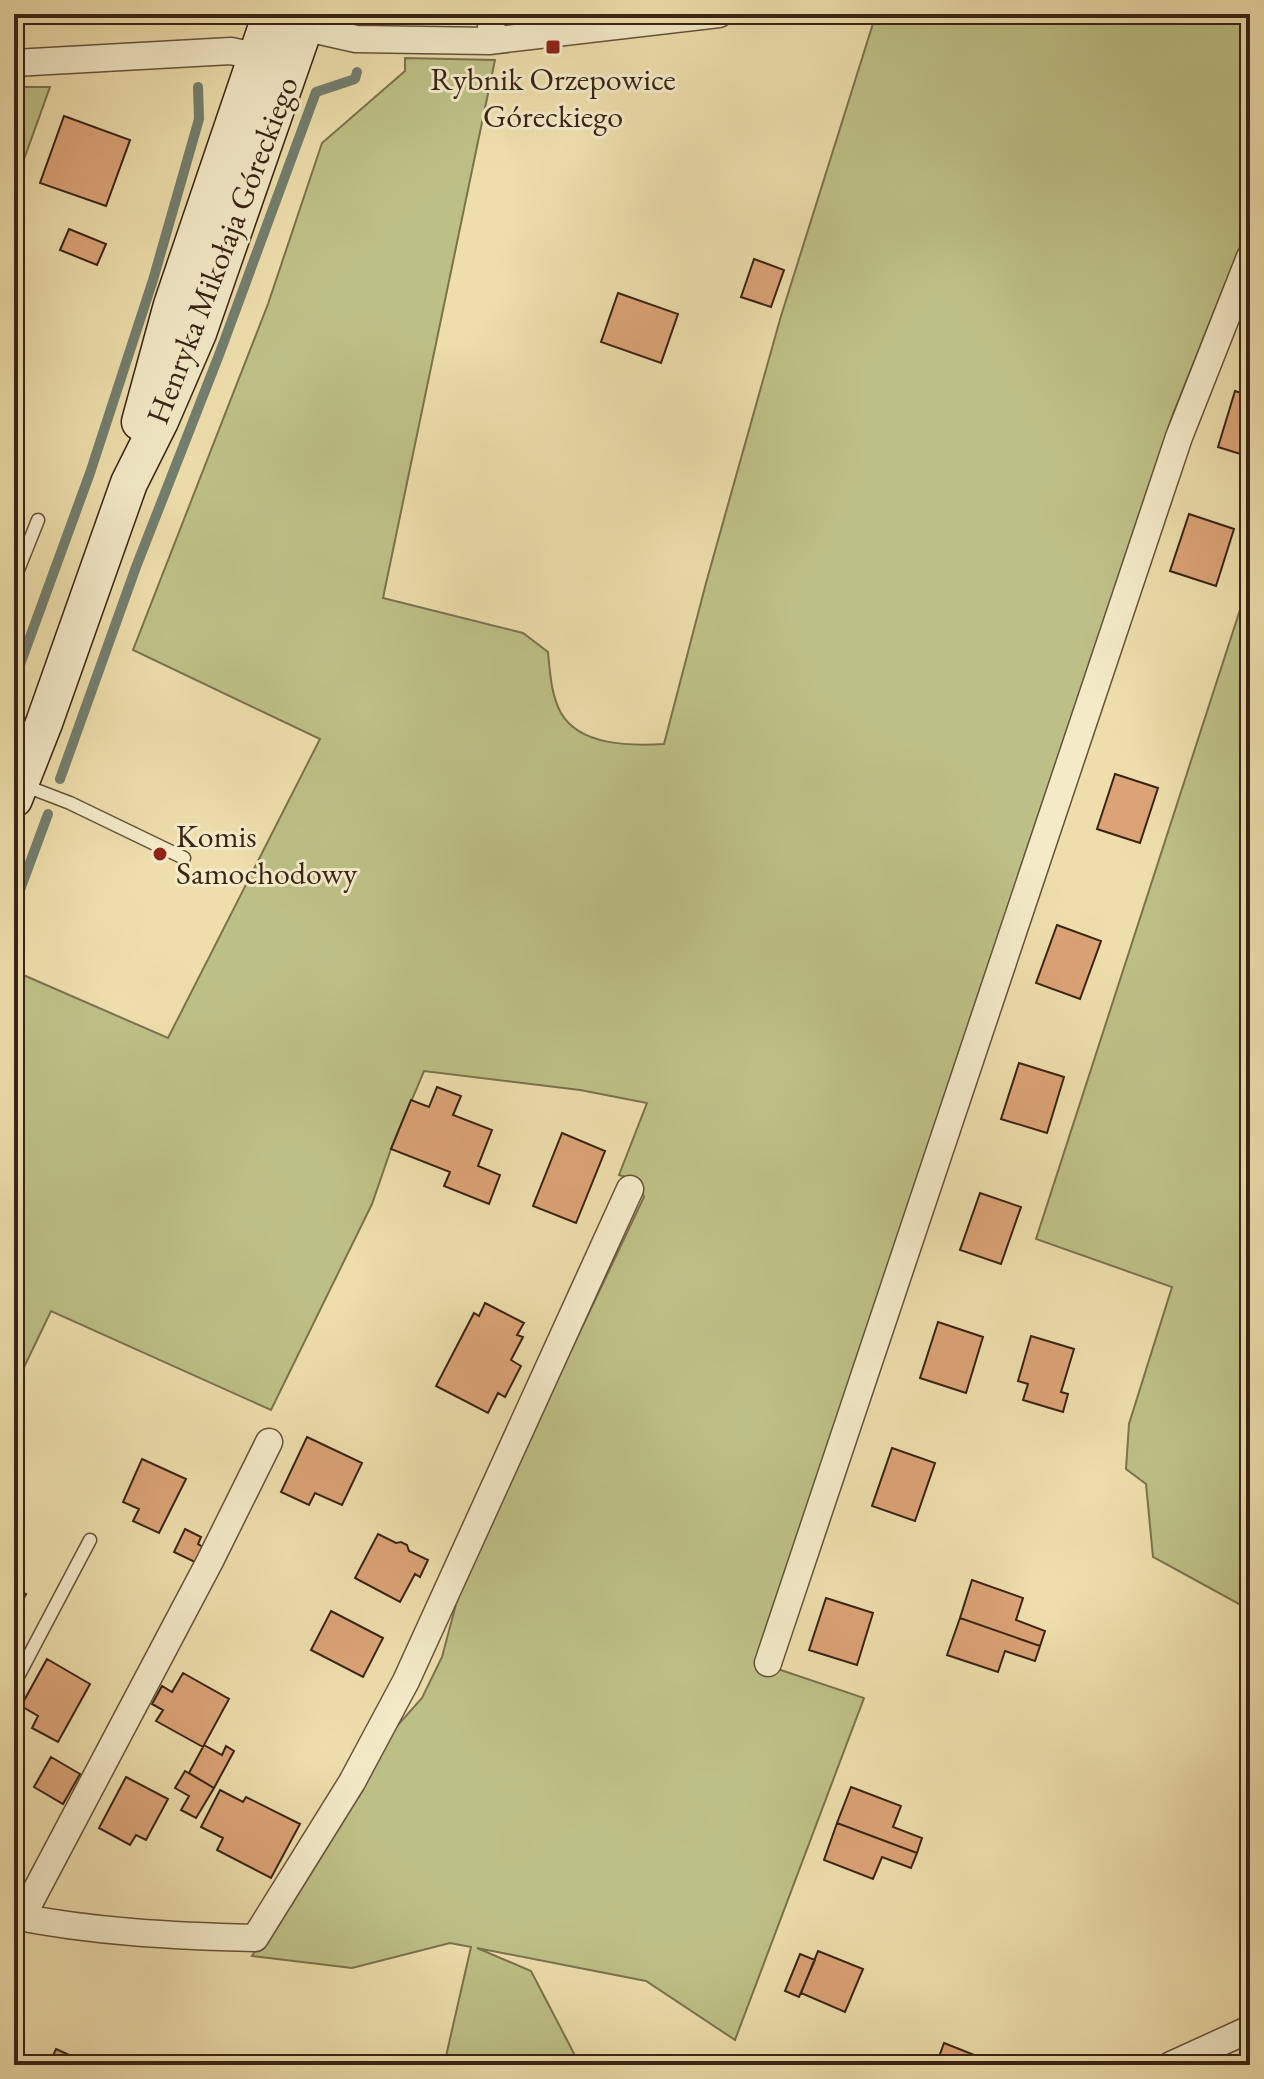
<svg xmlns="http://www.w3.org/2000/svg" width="1264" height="2079" font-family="'EB Garamond',serif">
<rect width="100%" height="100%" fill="#eddeab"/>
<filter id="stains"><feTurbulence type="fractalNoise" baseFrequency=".0025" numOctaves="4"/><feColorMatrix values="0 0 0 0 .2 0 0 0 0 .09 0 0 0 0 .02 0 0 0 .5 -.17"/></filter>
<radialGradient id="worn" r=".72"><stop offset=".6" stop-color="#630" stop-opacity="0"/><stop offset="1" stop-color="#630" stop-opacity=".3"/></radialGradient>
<path fill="#bdc086" stroke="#7b724e" stroke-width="2" d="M876,14H1250V222L1173,414L981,987L763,1664L864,1698L735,2040L646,1981L477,1948L531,1971L580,2065H444L471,1947L450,1943L352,1968L252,1956L337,1824L389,1735L422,1698L442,1657L463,1578L644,1197L638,1180L619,1175L647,1103L580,1090L424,1071L391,1149L372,1204L271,1410L51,1311L14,1388V979L21,974L168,1038L320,739L133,650L268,304L322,143L405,71V58L495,60L383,598L523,633L548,652C550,672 551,695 561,713C580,746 631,746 664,744L706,583L781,316Z
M14,87H50L14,187Z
M1250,579V1610L1153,1557L1146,1484L1126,1469L1129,1424L1172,1287L1036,1239Z"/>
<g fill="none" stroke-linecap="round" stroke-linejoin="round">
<path stroke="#737f6f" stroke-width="10" d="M14,681L90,473L153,280L199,119L198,87
M60,779L136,567L219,355L316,92L355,79L357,72
M14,906L48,814"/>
</g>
<path fill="#dba376" stroke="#392416" stroke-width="2" d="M64,116L130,140L106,206L40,183Z
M69,229L106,244L97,265L60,250Z
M754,259L784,270L771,307L741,297Z
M618,293L678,314L661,363L601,342Z
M1235,391L1250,396V457L1218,447Z
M1189,514L1234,529L1216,586L1170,571Z
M1115,774L1158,788L1140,843L1097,829Z
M1057,925L1101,941L1080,999L1036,983Z
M1019,1063L1064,1077L1047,1133L1001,1119Z
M437,1087L461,1096L453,1115L492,1130L478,1166L500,1175L489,1204L444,1186L450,1172L391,1149L411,1100L429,1107Z
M562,1133L605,1151L576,1223L533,1206Z
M980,1193L1021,1207L1001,1264L960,1250Z
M485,1303L524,1323L517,1335L523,1337L511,1360L521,1366L505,1397L498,1393L488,1413L436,1386L474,1313L479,1316Z
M938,1322L983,1337L966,1393L920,1378Z
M1031,1336L1074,1349L1061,1392L1068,1394L1063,1412L1023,1400L1028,1384L1018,1381Z
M307,1437L362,1463L342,1505L315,1493L309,1505L281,1492Z
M892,1448L935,1463L915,1521L872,1506Z
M142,1459L186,1479L159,1533L133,1521L139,1509L123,1502Z
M185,1529L201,1537L198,1544L208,1550L201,1565L174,1552Z
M378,1534L396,1543L401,1542L407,1545L409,1551L428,1560L420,1577L415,1574L400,1602L355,1578Z
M972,1580L1023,1598L1016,1620L1045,1631L1040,1646L960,1618Z
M14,1587L26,1594L14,1616Z
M826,1598L873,1613L857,1665L809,1650Z
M331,1611L383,1638L363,1677L311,1650Z
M960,1618L1040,1646L1035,1661L1005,1651L998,1672L947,1655Z
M47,1659L90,1684L58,1742L32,1728L38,1716L21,1706Z
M183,1673L229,1699L203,1747L156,1721L163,1710L152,1704L162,1686L172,1692Z
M204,1745L222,1755L226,1746L234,1751L214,1788L189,1773Z
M51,1757L80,1774L63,1804L34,1787Z
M185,1771L214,1788L196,1818L181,1810L189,1796L175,1788Z
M126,1777L168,1799L146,1840L136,1835L130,1845L99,1828Z
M851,1787L901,1806L893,1827L922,1838L917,1853L837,1823Z
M220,1790L243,1802L246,1797L300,1824L271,1878L217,1850L223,1838L201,1827Z
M837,1823L917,1853L911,1868L882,1857L873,1879L824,1860Z
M818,1951L863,1969L845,2012L801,1993Z
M800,1954L815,1960L799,1997L785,1991Z
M944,2043L982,2058L979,2065H936Z
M56,2049L91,2065H49Z"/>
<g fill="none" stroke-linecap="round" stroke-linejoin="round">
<defs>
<path id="lane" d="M14,580L38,520
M23,785L70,803L184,858
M14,1684L90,1540"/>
<path id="street" d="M289,24L356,39L489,41L719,14
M489,41L493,14
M14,63L231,51L273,60
M768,1663L1179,437L1250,257
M14,1916C94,1932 174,1936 255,1938L352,1782L406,1681L630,1189
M22,1917L210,1561L269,1442
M1171,2065L1250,2029"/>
<path id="secondary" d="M140,422L172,305L271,14
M14,799L44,723L129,483L160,421L198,333L309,14"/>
</defs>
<use href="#lane" stroke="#66523b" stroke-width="15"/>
<use href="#street" stroke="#66523b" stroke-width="29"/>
<use href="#secondary" stroke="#392416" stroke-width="39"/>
<use href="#lane" stroke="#f3eac8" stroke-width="12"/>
<use href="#street" stroke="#f3eac8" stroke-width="26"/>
<use href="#secondary" stroke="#f3eac8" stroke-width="36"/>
</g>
<g fill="#8f2418" stroke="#f3eac8" stroke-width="3">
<rect x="545" y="39" width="16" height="16" rx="4"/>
<circle cx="160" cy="854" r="8"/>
</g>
<g text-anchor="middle" stroke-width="6" stroke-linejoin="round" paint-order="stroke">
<g font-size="32" fill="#392416" stroke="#f3eac8">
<text x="553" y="90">Rybnik Orzepowice<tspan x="553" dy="37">Góreckiego</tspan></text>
<text x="176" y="847" text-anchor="start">Komis<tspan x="176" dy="37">Samochodowy</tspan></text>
</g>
<g font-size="32" fill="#392416" stroke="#f3eac8">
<text transform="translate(222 250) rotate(-69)" y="11">Henryka Mikołaja Góreckiego</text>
</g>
</g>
<rect width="1264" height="2079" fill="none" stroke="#eddeab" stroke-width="48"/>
<rect x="16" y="16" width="1232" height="2047" fill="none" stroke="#392416" stroke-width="4"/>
<rect x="24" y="24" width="1216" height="2031" fill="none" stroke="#392416" stroke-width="2"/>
<rect width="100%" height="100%" filter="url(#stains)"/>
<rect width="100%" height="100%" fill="url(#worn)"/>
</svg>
